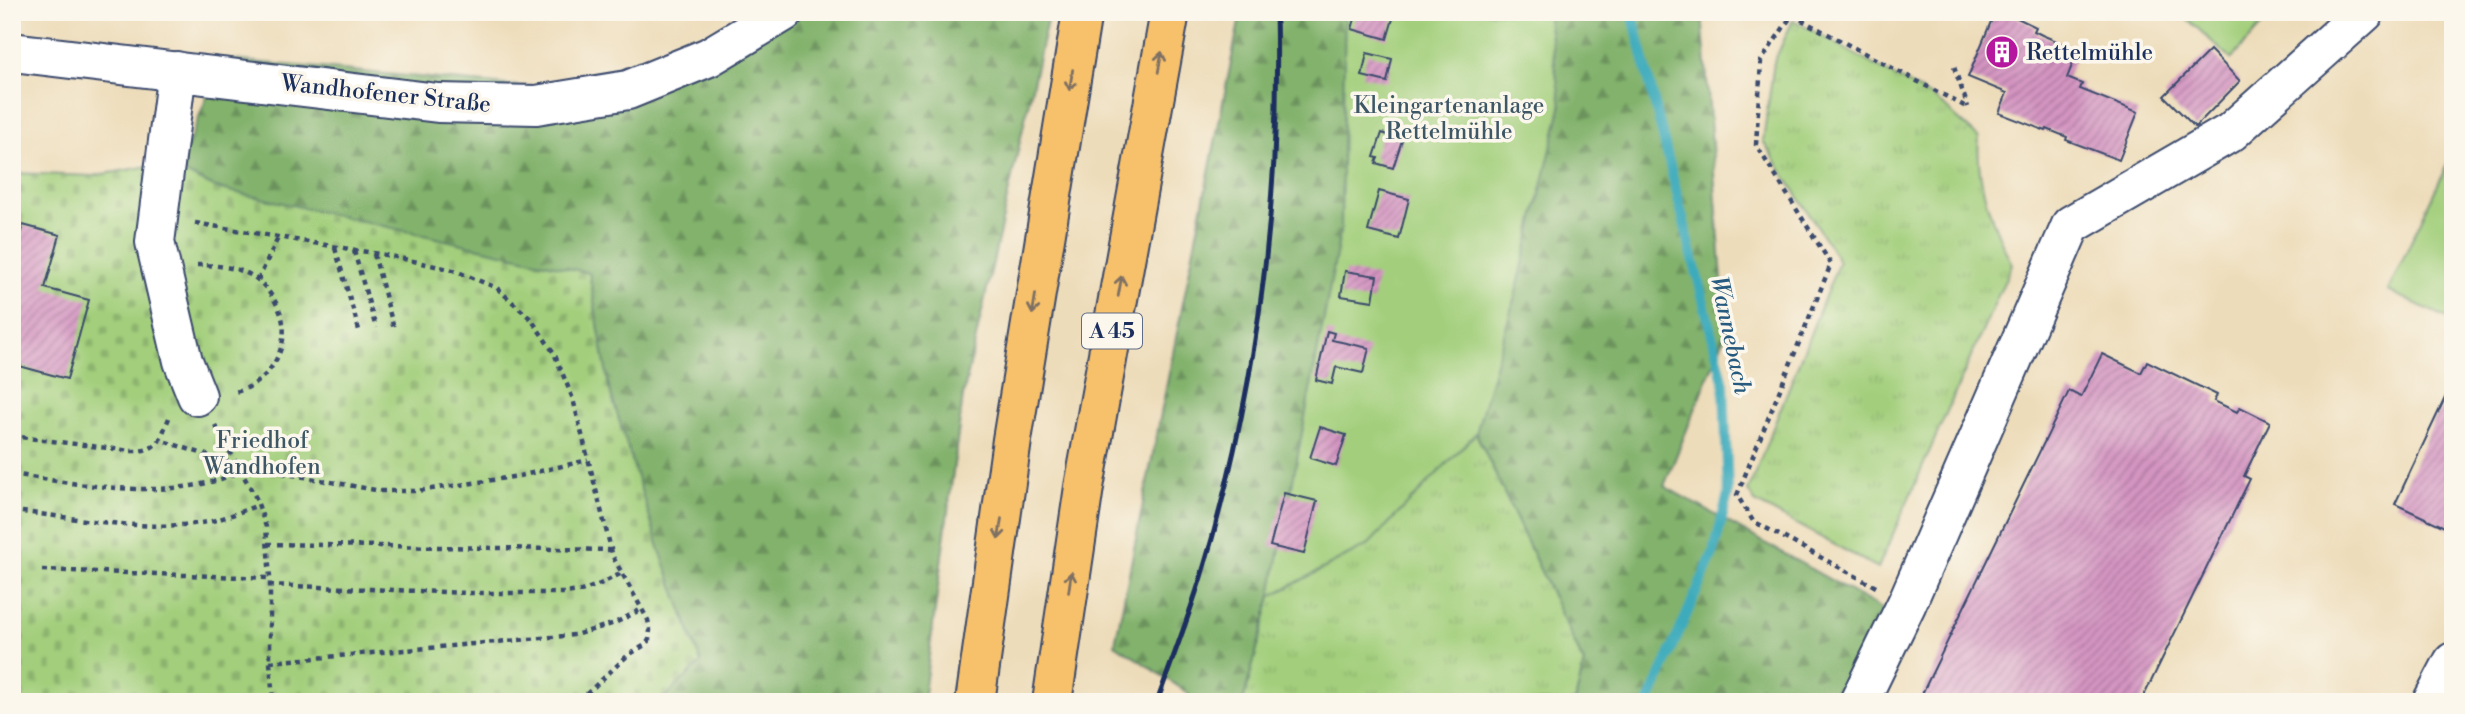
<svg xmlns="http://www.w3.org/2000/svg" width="2465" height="714" font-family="'Libre Bodoni',serif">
<defs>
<pattern id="grass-tufts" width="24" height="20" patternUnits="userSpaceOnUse" patternTransform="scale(1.75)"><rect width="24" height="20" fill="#a3cf7c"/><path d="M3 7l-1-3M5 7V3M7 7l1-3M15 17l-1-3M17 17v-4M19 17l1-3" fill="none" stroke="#8cb26e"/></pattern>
<pattern id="forest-firs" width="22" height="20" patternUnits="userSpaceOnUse" patternTransform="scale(1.75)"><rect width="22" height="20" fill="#82b26c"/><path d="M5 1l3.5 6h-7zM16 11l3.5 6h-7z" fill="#6a915c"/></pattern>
<pattern id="cemetery-stones" width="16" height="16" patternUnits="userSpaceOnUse" patternTransform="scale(1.75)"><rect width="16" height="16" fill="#a3cf7c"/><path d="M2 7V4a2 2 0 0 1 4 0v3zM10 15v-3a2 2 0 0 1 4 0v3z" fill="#8cb26e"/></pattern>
<pattern id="building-hatch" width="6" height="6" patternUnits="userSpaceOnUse" patternTransform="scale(1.75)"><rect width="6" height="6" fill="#d494c1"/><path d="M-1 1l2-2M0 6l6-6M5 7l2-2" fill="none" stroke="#ab79a0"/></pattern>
</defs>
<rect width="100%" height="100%" fill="#fbf7ec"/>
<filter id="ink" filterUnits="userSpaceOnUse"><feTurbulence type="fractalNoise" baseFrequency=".0143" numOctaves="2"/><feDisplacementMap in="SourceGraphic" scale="14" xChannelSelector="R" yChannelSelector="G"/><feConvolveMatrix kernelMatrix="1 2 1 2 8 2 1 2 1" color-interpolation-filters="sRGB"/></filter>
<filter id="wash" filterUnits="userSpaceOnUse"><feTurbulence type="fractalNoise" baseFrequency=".00686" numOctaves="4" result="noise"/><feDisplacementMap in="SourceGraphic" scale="28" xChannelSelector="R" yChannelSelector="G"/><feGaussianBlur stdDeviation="1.57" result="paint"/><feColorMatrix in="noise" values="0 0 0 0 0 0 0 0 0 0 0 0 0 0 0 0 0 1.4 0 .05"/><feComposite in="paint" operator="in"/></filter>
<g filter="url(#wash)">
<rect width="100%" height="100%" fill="#eddcb9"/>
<path fill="url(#grass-tufts)" stroke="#5f7f6d" stroke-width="2" d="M1793,20L1937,100L1979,138C1975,181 1993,227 2012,264L1878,568L1755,502L1748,491L1839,261L1763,141L1774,62Z
M1476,433L1584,663L1575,702H1243L1271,596L1368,545Z"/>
<path fill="url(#forest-firs)" stroke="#4e7065" stroke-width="2" d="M790,12H1049L963,396L923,702H660L701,662L659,548L609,388L589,273L216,188L178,170L222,59L529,87L706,62Z
M1241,12H1345L1341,229L1271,596L1243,702H1190L1188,693L1115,644Z
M1547,12H1702L1726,333L1664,486L1889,613L1848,702H1575L1584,663L1476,433L1518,285L1561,107Z"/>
<path fill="url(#cemetery-stones)" stroke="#5f7f6d" stroke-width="2" d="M149,166L178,170L216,188L589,273L609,388L659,548L701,663L660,702H12V173L93,176Z"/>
<path fill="#a3cf7c" stroke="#5f7f6d" stroke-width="2" d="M1345,12H1547L1561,107L1518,285L1476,433L1368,545L1271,596L1341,229Z
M2180,12H2274L2231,59Z
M2453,152V321L2388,291Z"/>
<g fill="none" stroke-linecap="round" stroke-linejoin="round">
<path stroke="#3dabbc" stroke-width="10" d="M1632,12L1724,384L1728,494L1714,551L1649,702"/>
</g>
<g id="blocks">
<path fill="url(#building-hatch)" d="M1357,12H1395L1387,39L1352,29Z
M1995,12H2005L2036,27L2034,31L2042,35L2078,50L2067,78L2082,84L2080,89L2138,112L2119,160L2066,140L2067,137L2047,129L2046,131L1999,113L2007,93L1968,77Z
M2210,50L2240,81L2195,127L2164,96Z
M1367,53L1392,59L1387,82L1362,76Z
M1382,133L1402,140L1393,168L1376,163L1378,158L1374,157Z
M1379,191L1409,199L1399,239L1368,231Z
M23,225L60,235L45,288L89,300L67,379L12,364V345L15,333L12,332V264Z
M1345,271L1377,276L1373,301L1341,296Z
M1327,331L1334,333L1332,340L1369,348L1363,373L1336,367L1332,384L1316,380Z
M2102,354L2141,373L2147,361L2217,395L2214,401L2237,412L2240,407L2270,422L2244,476L2250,479L2141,702H1918L2069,391L2081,397Z
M2453,381V531L2395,504Z
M1320,427L1346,435L1336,466L1310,458Z
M1284,493L1317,501L1304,554L1270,546Z"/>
</g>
</g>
<g filter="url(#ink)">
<use href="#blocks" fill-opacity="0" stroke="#3a496c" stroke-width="2"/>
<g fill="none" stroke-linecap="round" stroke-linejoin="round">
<defs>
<path id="minor" d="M12,52L438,103L536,105L628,90L709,57L784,12
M177,71L155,242L183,361L197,396
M1859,702L1907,603L2071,225L2231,132L2365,12
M2432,702L2453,662"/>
<path id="highway" d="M975,702L1012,440L1082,12
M1052,702L1084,487L1170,12"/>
</defs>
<use href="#minor" stroke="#3a496c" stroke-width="42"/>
<use href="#highway" stroke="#3a496c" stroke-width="42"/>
<path stroke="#3a496c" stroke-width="4.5" stroke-dasharray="5 5" stroke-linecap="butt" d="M1954,67L1968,107
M195,223L391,256L453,270L497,288L531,319L554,353L573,399L613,557L648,620L650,630L649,640L645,645L627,656L578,702
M335,248L359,330
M354,251L376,328
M374,254L394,329
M197,265C217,265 243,267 259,281C270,291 281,308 283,323C288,353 264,387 234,392
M258,280L278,238
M169,418L160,440L238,465L381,491H417L459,485L519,476L588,460
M215,425L256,498L266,527L270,578V662L273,702
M12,436L131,451C144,451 151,450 160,440
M12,474C82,485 176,503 241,471
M12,511C77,517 147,534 212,521C228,517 243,511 258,505
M267,544L612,550
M42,570L270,578
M269,585L467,593H564L581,591L600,584L622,573
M1876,587L1753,521L1737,495L1831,264L1756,145L1761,61L1792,15L1968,108
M270,662L575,635L615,623L642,609"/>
<use href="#minor" stroke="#fff" stroke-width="38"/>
<use href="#highway" stroke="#f7c06b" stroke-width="38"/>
<path stroke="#1b2f5e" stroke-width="5" d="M1157,702C1172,660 1188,619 1201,577C1256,394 1281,203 1276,12"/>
</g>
<defs><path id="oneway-shaft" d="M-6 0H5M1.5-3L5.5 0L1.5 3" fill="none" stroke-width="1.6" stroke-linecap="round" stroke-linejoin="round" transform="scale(1.75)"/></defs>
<g stroke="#7e7064">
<use href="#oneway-shaft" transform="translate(1160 62) rotate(-80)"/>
<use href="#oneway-shaft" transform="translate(1071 80) rotate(99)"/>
<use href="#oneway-shaft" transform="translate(1120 286) rotate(-80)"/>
<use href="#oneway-shaft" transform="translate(1034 304) rotate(99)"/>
<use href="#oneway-shaft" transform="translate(1000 529) rotate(98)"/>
<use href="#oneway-shaft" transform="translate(1070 582) rotate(-82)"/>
</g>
</g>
<defs>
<symbol id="building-disc" viewBox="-11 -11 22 22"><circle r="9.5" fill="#b5179e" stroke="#fbf7ec"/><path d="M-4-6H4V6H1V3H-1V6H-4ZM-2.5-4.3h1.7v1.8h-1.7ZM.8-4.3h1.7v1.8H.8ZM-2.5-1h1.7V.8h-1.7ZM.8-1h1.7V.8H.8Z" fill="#fff"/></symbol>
</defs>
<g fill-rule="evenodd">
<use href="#building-disc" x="1983" y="33" width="38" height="38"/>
</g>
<g text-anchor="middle" stroke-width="7" stroke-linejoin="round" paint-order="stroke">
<rect fill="#fbf7ec" stroke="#5e6b89" stroke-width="2" x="1082" y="313.5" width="60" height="35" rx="5"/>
<g font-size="21" font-weight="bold" fill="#1b2f5e">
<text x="1112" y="338">A 45</text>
</g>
<g font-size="23" fill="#1b2f5e" stroke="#fbf7ec" text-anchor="start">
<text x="2026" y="60">Rettelmühle</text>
</g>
<g font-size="23" fill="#1b2f5e" stroke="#fbf7ec">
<text transform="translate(386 93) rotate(6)" y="8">Wandhofener Straße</text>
</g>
<g font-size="23" fill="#3d5766" stroke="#fbf7ec">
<text x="1449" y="113">Kleingartenanlage<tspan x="1449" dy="26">Rettelmühle</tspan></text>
<text x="262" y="448">Friedhof<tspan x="262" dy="26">Wandhofen</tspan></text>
</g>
<g font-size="24" font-style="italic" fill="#275a7f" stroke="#fbf7ec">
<text transform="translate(1731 335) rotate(78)" y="8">Wannebach</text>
</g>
</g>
<rect width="2465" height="714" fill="none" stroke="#fbf7ec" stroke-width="42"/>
</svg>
